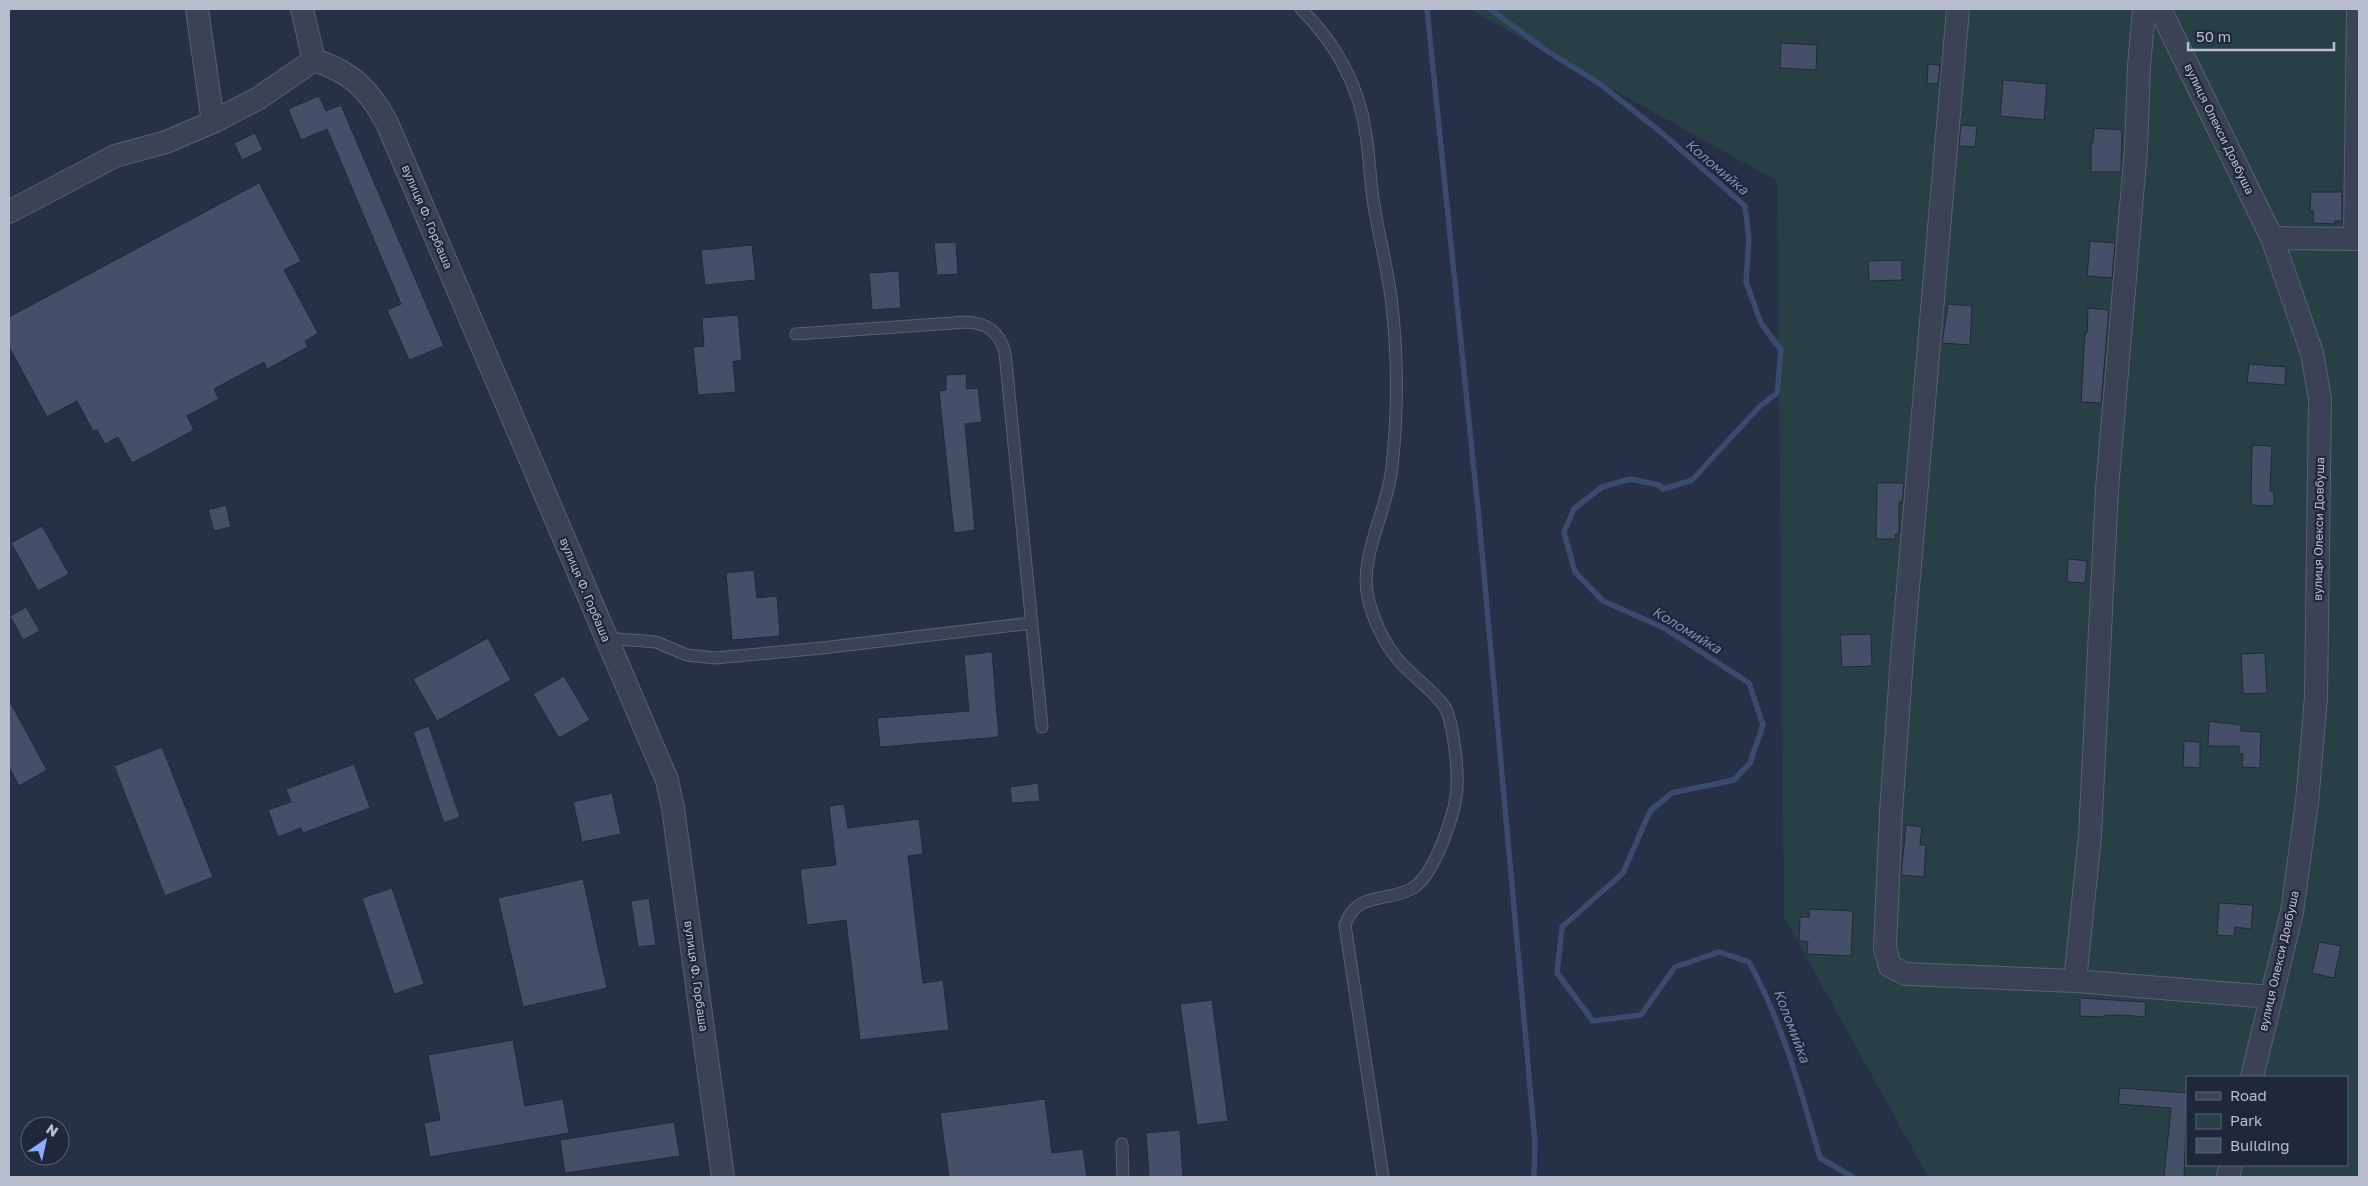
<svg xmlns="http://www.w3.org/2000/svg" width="2368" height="1186" font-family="'Golos Text',sans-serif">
<rect width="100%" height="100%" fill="#263046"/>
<path fill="#283f46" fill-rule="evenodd" d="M1469,9H2359V1177H1928L1784,917L1777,181ZM2187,1077H2347V1165H2187Z"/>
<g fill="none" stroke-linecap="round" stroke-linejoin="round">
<path stroke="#3b4b6f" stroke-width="5.5" d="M1427,9L1480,529L1535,1142L1534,1177
M1490,9L1544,49L1600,84L1662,133L1745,206L1749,239L1746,282L1761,323L1781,350L1777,393L1759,407L1692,480L1663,489L1659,485L1630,479L1602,487L1574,509L1564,532L1575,572L1603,601L1664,628L1749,683L1763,725L1750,763L1734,780L1672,793L1650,811L1623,873L1562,927L1557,973L1593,1021L1641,1015L1675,967L1719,952L1749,962C1783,1024 1801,1091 1820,1158L1853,1177"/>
</g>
<path fill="#454f68" stroke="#21293c" d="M1781,43L1817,45L1816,70L1780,68Z
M1928,64L1940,65L1938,84L1927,83Z
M2003,80L2047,84L2044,120L2000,116Z
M319,96L326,111L341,105L444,346L409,360L387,310L401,304L327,129L301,140L288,109Z
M1961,125L1977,126L1975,147L1959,146Z
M2094,128L2122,130L2121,172H2091V143H2093Z
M255,133L263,150L242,160L234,143Z
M259,183L301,261L284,270L318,333L305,341L308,347L267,369L264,362L214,389L219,399L187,416L194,430L132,463L118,437L105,444L97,430L93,431L77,401L47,417L9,347V317Z
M2311,192H2342V221H2335V224L2313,223V211H2310Z
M2090,241L2115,243L2112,278L2087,276Z
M956,242L958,274L937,275L934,243Z
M752,245L756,280L705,285L701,250Z
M1902,260V280L1869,281L1868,261Z
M899,271L901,308L872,310L869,273Z
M1948,304L1972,306L1970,345L1942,343Z
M2088,308L2109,310L2101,403L2081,402L2085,333H2087Z
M738,315L742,360L733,362L736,392L698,395L693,347L704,346L702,318Z
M2249,364L2286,367L2285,385L2247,382Z
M966,374L967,389L978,388L982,422L965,424L975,530L954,533L939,391L946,390V375Z
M2252,445L2272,446L2270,491H2274V506L2251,505Z
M1877,483H1904L1902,502H1899V534H1895L1896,539H1876Z
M226,505L231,527L214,531L208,510Z
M42,526L69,574L38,591L11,543Z
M2068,559L2087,561L2085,583L2067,582Z
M754,570L757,598L777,596L780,636L732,640L726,573Z
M26,607L40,631L23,640L10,616Z
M1871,634L1872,666L1842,667L1840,635Z
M488,638L511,680L437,721L413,679Z
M992,652L999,737L880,747L877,718L969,711L964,655Z
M2265,653L2267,693L2243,694L2241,654Z
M564,676L590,720L559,738L533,694Z
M9,700L47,770L19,786L9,767Z
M2209,721L2241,725V731L2261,732L2260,768L2242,767L2243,754L2239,753V746H2208Z
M429,726L460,817L444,823L413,732Z
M2184,741L2200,742V768L2183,767Z
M162,747L213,877L165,896L114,766Z
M354,764L370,808L303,833L301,828L278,837L268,810L291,802L286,789Z
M1038,783L1040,801L1012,803L1010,787Z
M612,793L621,834L582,842L573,802Z
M844,804L848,828L919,819L923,854L908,856L923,983L943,980L949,1030L860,1040L846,920L807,925L800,869L836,865L829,806Z
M1906,825L1922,827L1920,845H1926L1924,877L1901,875Z
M583,879L607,988L523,1007L498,898Z
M392,888L424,984L394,994L362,898Z
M649,898L656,945L638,947L631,901Z
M2219,903L2253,905L2251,929L2235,927L2234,936L2217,935Z
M1809,909L1853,911L1851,956L1807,954L1808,942L1799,941L1800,917H1809Z
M2319,942L2341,946L2334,978L2312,973Z
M2080,998L2146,1002L2145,1017L2123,1015H2105V1017L2080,1016Z
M1212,1000L1228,1121L1197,1125L1180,1004Z
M513,1040L525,1106L563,1099L569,1133L430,1157L424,1123L440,1120L428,1055Z
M2120,1088L2187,1093L2184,1177H2164L2171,1108L2118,1104Z
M1045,1099L1052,1153L1083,1149L1087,1177H949L940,1113Z
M674,1122L680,1156L565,1173L560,1140Z
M1180,1130L1183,1177H1149L1146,1133Z"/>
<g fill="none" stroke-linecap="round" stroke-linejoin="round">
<defs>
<path id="lane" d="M1301,9C1335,42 1360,87 1366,135C1370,160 1370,186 1375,211C1380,240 1387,268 1391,297C1398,353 1398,412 1392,467C1388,509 1361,552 1367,592C1371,616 1384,644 1400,662C1413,677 1432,689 1444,706C1453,718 1458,769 1457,786C1456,812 1435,874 1413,888C1388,903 1357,890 1345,925L1383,1177
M796,334L967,322C988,323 1000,333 1005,353L1042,727
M606,638L656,642L687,655L715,658L822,648L1032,623
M1122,1144L1123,1177"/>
<path id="street" d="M197,9L213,122
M302,9L314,60C351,72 369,89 387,123L667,780L673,808L723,1177
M1958,9L1902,657L1891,812L1885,948L1890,966L1905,974L2075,981L2271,997
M2160,9L2272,238L2312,353L2320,399L2316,697L2307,802L2292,912L2252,1077
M9,212L115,156L166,142L213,122L259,98L314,60
M2272,238L2359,239
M2355,238L2358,9
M2075,981L2090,835L2107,489L2136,149L2139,66L2144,9
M2228,1177L2231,1165"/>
</defs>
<use href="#lane" stroke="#596072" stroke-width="13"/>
<use href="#street" stroke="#596072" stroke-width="24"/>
<use href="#lane" stroke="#3b4255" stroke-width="11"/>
<use href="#street" stroke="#3b4255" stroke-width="22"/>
</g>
<g text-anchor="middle" stroke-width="4.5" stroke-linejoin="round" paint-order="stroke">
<g font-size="12" fill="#b9bece" stroke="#1f273a">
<text transform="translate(2219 129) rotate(64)" y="4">вулиця Олекси Довбуша</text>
<text transform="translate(427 217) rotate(67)" y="4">вулиця Ф. Горбаша</text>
<text transform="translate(2319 529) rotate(-89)" y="4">вулиця Олекси Довбуша</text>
<text transform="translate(585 590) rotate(67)" y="4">вулиця Ф. Горбаша</text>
<text transform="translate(2279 961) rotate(-77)" y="4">вулиця Олекси Довбуша</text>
<text transform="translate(696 976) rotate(82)" y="4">вулиця Ф. Горбаша</text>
</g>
<g font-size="14" font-style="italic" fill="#7e8fb6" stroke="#1f273a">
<text transform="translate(1717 167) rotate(40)" y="5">Коломийка</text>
<text transform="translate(1687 630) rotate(31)" y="5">Коломийка</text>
<text transform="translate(1792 1026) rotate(69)" y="5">Коломийка</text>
</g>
</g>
<rect width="2368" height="1186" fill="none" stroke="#b9bece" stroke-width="20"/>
<rect x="2186" y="1076" width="162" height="90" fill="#1f273a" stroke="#5d6375"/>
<rect x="2196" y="1092" width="25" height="8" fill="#3b4255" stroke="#5d6375"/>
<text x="2230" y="1101" font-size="15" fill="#b9bece">Road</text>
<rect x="2196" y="1114" width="25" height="15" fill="#283f46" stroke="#5d6375"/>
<text x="2230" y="1126" font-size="15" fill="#b9bece">Park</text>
<rect x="2196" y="1138" width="25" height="15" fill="#454f68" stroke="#5d6375"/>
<text x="2230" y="1151" font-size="15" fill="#b9bece">Building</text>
<g transform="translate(45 1141) rotate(34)"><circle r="24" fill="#1f273a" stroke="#5d6375"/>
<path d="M0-4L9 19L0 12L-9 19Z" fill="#8eabfd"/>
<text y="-8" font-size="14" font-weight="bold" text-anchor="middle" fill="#b9bece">N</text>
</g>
<path d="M2188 42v8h146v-8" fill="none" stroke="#b9bece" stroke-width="2.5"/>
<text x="2196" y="42" font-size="15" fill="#b9bece" stroke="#1f273a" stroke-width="4" paint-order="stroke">50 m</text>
</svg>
